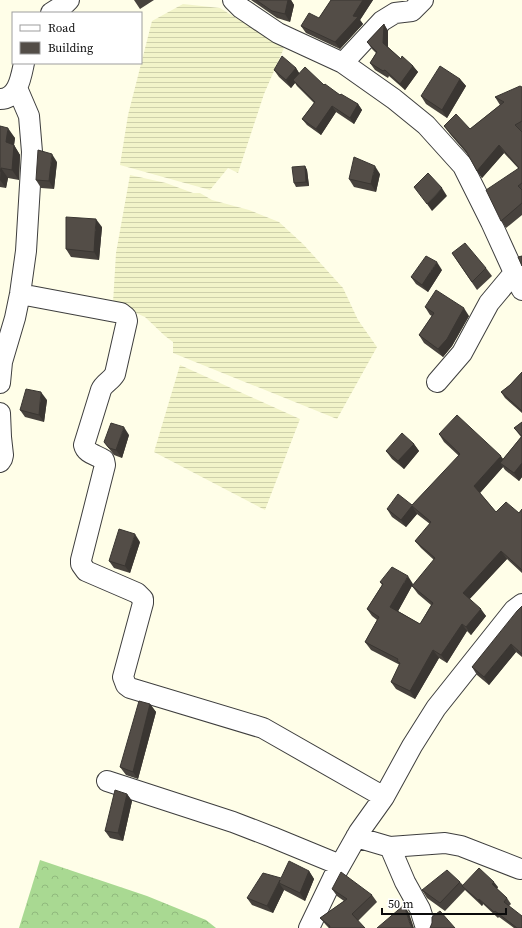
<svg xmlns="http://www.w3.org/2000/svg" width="522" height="928" font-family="'Source Serif 4',serif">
<defs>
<pattern id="farmland-rules" width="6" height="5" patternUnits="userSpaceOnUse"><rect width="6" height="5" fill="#f2f4c9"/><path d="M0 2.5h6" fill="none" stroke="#ced0ab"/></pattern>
<pattern id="forest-crowns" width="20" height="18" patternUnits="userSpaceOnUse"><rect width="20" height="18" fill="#a9d992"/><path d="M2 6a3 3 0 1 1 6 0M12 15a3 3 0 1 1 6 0" fill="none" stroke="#90b97d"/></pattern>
</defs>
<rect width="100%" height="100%" fill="#fffee8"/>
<path fill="url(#farmland-rules)" d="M183,4L220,8L284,48L264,94L238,173L228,168L210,190L120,165L128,115L152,21Z
M130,175L166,183L193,193H200L212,200L249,210L279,222L303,244L343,288L358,320L377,347L337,419L173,353V342L165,336L145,317L113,303L116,253Z
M180,365L300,419L265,510L154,452Z"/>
<path fill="url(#forest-crowns)" d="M40,860L147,896L206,920L216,928H19Z"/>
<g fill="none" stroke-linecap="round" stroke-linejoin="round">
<defs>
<path id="minor" d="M233,0L241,8L278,33L343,63L394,99L426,125L463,166L491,222L522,290
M51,13L65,4L69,0
M343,63L382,21L395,13L412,11L423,0
M0,99C18,99 21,77 24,63
M20,294L121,313L126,317L127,321L115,374C111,381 104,383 101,390L84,445C86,454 97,455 104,460L105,465L81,560V564L86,571L137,593L143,599V603L123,677L126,685L130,688L263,728L384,797
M437,382L462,353L489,303L514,273
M0,383L2,362L15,318L20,294L26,251L32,152L29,116L17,88
M0,413L1,437L3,455L2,459L0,462
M107,781L233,822L272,837L340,865
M356,837L390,847L445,843L461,846L520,869
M390,847L405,882L420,909L426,928
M309,928L333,878L359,832L384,797L412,746L436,708L514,610L522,604"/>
</defs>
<use href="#minor" stroke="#3e3e3e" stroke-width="22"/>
<use href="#minor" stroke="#fff" stroke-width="20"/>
</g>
<path fill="#47423d" d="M134,0H154L140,9Z
M251,0H291L294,5L290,22L277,18Z
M331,0H373L360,20L363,24L340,49L306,33L301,26L319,18Z
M384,24L388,31V47L401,59L413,66L418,72L405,90L389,76L388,78L375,70L370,63L376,53L372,49L367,42Z
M296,68L299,73L324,85L340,95L358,104L362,110L354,124L336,112L321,135L307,125L302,119L314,103L297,86L295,83L291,88L279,77L274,70Z
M460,79L466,86L447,118L426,104L421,96Z
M522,87V215L506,228L501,221L518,168L504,153L482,178L477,171L468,155L450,134L444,126L470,129L500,105L495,97Z
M0,126L15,138L14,145L20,155L19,180L8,178L6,188L0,187Z
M57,162L54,189L41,188L36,180Z
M305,166L307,170L309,186L296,187L294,183Z
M380,174L376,192L354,187L349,179Z
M102,227L99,260L71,257L66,249Z
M452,253L486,268L492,276L477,290Z
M442,270L428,292L416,284L411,277Z
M425,307L469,316L452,346L443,357L424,343L419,335L432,316L430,315Z
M522,372V413L505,398L501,392L510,385Z
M47,400L44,422L25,417L20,410Z
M522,422V477L519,481L505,470L503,467L480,493L496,512L519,513L522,509V573L507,559L469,599L486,616L471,635L467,631L447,663L439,658L415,699L396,689L391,682L400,665L371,650L365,642L377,620L372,616L367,609L382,585L380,582L413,584L398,611L420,624L431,605L418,594L412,586L434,560L421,548L415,541L430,524L417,514L406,527L392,517L387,509L412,505L459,456L444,442L439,434L503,459L521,437L514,428Z
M129,435L122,458L114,455L104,442Z
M414,444L419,451L404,469L392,459L386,451Z
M140,542L130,573L114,568L109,561Z
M522,606V657L516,652L489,685L477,675L472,667Z
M150,704L156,712L138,779L126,775L120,767Z
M127,794L132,801L123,841L110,838L105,831Z
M309,871L314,879L305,901L284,890L273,913L252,905L247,898L281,878Z
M460,882L463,885L498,887L497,889L507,898L511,904L509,906L522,928H514L499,917L498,918L483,904L482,906L465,890L445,911L427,898L422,890Z
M332,889L372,895L377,902L358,921L329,928L326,925L320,918L344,901L337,896Z"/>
<path fill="#3a3632" d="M288,0H291L294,5L290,22L285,14Z
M363,0H373L360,20L363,24L340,49L335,42L353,16Z
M384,24L388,31V50L383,43Z
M413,66L418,72L405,90L400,84Z
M296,68L301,76L293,80L295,83L291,88L286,80Z
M460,79L466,86L447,118L442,110Z
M358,104L362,110L354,124L350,118Z
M332,106L336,112L321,135L316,129Z
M8,128L15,138L14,145L20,155L19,180L12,170L6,142Z
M499,145L504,153L482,178L477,171Z
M52,154L57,162L54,189L49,181Z
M305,166L307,170L309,186L306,182Z
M375,166L380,174L376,192L371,184Z
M1,168L8,178L6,188L0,180Z
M442,188L447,196L432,211L427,204Z
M96,219L102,227L99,260L94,252Z
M437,262L442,270L428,292L422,285Z
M464,308L469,316L452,346L443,357L438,349Z
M41,392L47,400L44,422L39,415Z
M124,427L129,435L122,458L116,450Z
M414,444L419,451L404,469L398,461Z
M501,456L506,463H500L503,467L479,494L474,486Z
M522,463V477L519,481L514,473Z
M412,506L417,514L406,527L401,520Z
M135,534L140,542L130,573L125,566Z
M501,551L507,559L468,601L463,593Z
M408,576L413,584L396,615L390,607Z
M481,609L486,616L471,635L466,627Z
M462,624L467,631L447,663L441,655Z
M511,644L516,652L489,685L484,677Z
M433,650L439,658L415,699L410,691Z
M150,704L156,712L138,779L133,772Z
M127,794L132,801L123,841L118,833Z
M309,871L314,879L305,901L300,893Z
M494,882L498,887L496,890L492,884Z
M279,883L284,890L273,913L267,906Z
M479,899L483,904L482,906L478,900Z
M404,905L409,913L414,928H412L410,924Z"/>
<path fill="#534d47" stroke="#3a3632" d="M256,0H288L285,14L272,11Z
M331,0H363L353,16L358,17L335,42L301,26L309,13L319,18Z
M384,24L383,43L401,59L402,56L413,66L400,84L385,70L383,71L370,63L377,52L367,42Z
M282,56L296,68L286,80L274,70Z
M440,66L460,79L442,110L421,96Z
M305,67L324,85L325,84L340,95L341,94L358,104L350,118L332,106L316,129L302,119L315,102L293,80Z
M520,86L522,87V121L515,125L522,132V183L518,186L522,190V203L501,221L486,190L519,168L499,145L477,171L466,151L444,126L456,114L470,129L504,102L495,97Z
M0,126L8,128L6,142L14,145L12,170L1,168L0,172Z
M38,150L52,154L49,181L36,180Z
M354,157L375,166L371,184L349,179Z
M305,166L306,182L294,183L292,167Z
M428,173L442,188L427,204L414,187Z
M66,217L96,219L94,252L66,249Z
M465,243L486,268L472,282L452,253Z
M426,256L437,262L422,285L411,277Z
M522,256V266L518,257Z
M436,290L464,308L447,339L438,349L419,335L434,313L425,307Z
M522,372V411L501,392L510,385Z
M26,389L41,392L39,415L20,410Z
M457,415L501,456L474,486L496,512L506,502L519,513L522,509V570L501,551L463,593L481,609L466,627L462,624L441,655L433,650L410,691L391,682L400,663L397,661L398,659L365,642L379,617L367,609L383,584L380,582L392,567L408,576L390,607L420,624L433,603L412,586L435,558L415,541L431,522L412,506L401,520L387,509L398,494L412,505L460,454L439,434Z
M522,422V463L514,473L500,463L522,436L514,428Z
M111,423L124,427L116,450L109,448L104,442Z
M402,433L414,444L398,461L386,451Z
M119,529L135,534L125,566L109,561Z
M522,606V654L511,644L484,677L472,667L517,611Z
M139,701L150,704L133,772L120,767Z
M115,790L127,794L118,833L105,831Z
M289,861L309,871L300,893L279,883L280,880L267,906L247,898L263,873L281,878Z
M479,868L494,882L492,884L507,898L504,902L522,916V928H517L495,911L494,912L479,899L478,900L462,886Z
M447,870L460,882L440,903L422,890Z
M341,872L372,895L352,914L365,928H329L330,926L320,918L347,899L332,889Z
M404,905L410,924L412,928H377Z
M440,911L455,928H430L432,923V917Z"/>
<rect x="12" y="12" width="130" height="52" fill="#ffffff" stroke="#9d9d9d"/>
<rect x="20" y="25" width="20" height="6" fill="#ffffff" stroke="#9d9d9d"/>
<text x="48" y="32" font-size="12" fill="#0b0b0b">Road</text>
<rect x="20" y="42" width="20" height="12" fill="#534d47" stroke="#9d9d9d"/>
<text x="48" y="52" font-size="12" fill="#0b0b0b">Building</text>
<path d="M382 908v6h124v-6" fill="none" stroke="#0b0b0b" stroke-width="2"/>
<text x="388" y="908" font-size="12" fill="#0b0b0b" stroke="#ffffff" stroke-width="3" paint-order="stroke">50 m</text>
</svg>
